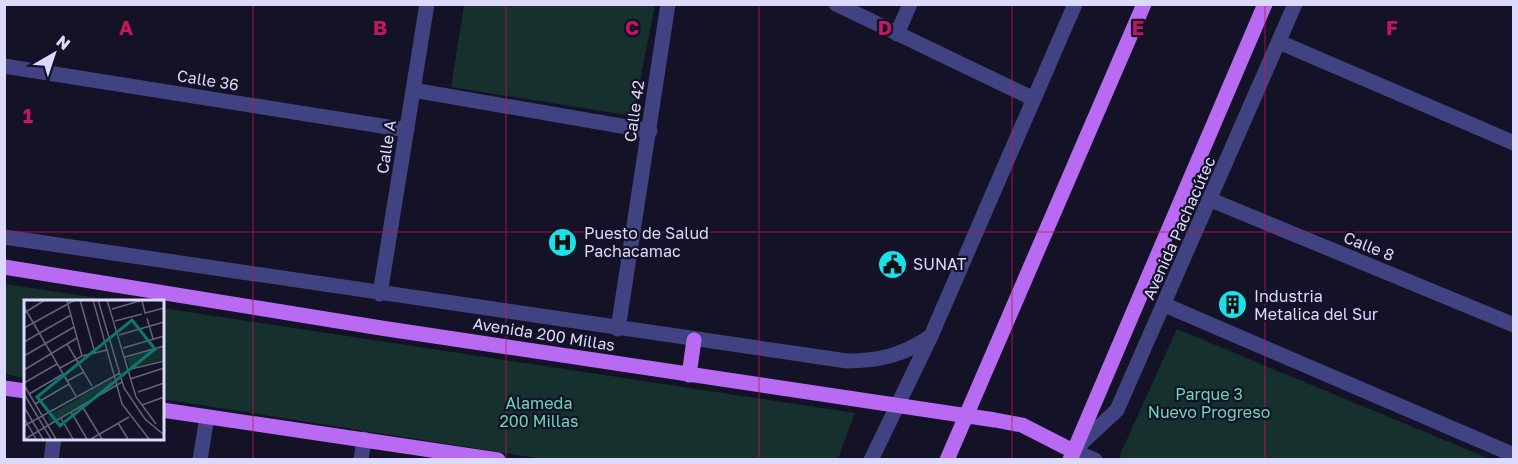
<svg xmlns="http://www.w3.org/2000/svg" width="1518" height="464" font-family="'Golos Text',sans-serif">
<rect width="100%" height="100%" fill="#141226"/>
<path fill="#15302d" d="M464,5H655L633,116L451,87Z
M4,284H5L124,302H26L25,378L5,374Z
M162,308L855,413L838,459H543L162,399Z
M1177,329L1490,459H1125L1119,457Z"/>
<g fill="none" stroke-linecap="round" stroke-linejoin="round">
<path stroke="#414281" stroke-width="15" d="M836,4L1034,99
M897,34L910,4
M1279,42L1514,143
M4,66L407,130
M413,90L650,131
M1211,200L1514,325
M4,237L847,361C879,361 904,355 931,336
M380,294L427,4
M1165,305L1514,455
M618,329L668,4
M51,460L54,438
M200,460L207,417
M361,460L364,439
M871,460L931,336L1075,4
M1095,460L1073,451L1117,410L1295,4"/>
<path stroke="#b86bf2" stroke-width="15" d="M4,267L381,328L995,420L1022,425L1073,451
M689,375L694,340
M4,388L26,391
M162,410L498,460
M947,460L1144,4
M1070,460L1265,4"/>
</g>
<path fill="none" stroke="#c2185b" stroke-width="1.5" stroke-opacity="0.55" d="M253,4V460M506,4V460M759,4V460M1012,4V460M1265,4V460M4,232H1514"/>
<defs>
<symbol id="hospital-disc" viewBox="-11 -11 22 22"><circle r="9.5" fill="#18e1ea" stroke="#141226"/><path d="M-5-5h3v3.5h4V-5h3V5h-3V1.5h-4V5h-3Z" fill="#111"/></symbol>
<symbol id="civic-disc" viewBox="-11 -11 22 22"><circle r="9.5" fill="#18e1ea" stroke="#141226"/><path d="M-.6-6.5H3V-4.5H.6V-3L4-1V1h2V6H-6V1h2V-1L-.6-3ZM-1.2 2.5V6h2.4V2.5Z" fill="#111"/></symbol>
<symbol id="building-disc" viewBox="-11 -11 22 22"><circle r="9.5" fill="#18e1ea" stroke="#141226"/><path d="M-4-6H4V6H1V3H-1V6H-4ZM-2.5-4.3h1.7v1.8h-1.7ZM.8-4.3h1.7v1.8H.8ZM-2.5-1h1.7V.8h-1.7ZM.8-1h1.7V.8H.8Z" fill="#111"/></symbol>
</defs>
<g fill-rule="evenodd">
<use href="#hospital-disc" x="546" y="226" width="33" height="33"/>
<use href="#civic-disc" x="876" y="248" width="33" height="33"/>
<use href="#building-disc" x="1216" y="288" width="33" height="33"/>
</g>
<g text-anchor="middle" stroke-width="4.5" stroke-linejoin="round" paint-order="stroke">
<g font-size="16" fill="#dcdafc" stroke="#141226">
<text transform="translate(208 80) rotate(9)" y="6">Calle 36</text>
<text transform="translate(634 111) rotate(-82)" y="6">Calle 42</text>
<text transform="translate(386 147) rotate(-81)" y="6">Calle A</text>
<text transform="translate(1179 228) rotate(-66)" y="6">Avenida Pachacútec</text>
<text transform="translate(1369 246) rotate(22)" y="6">Calle 8</text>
<text transform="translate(544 334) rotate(9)" y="6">Avenida 200 Millas</text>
</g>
<g font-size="16" fill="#dcdafc" stroke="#141226" text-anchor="start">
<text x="584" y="239">Puesto de Salud<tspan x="584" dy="18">Pachacamac</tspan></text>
<text x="913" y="270">SUNAT</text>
<text x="1254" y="302">Industria<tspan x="1254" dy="18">Metalica del Sur</tspan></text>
</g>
<g font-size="16" fill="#6cd6b6" stroke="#141226">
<text x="1209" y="400">Parque 3<tspan x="1209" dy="18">Nuevo Progreso</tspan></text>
<text x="539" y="409">Alameda<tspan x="539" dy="18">200 Millas</tspan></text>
</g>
</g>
<g transform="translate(24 300)">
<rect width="140" height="140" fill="#141226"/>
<path d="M138,47L139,59L106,69L103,58ZM87,79L90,86L26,123L23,117Z" fill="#15302d"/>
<path fill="none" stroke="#64627c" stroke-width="1.5" d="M56,0L71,53M69,0L98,104L125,139M74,0L100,88L121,119L140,135M83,0L112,97L132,124M118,0L121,13L140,8M43,1L58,56M0,7L52,96M88,9L119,0M0,13L21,0M123,18L129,39M91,21L118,14M0,28L51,0M95,35L140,22M0,42L47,15M43,44L68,86M99,48L140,36M0,56L50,27M101,57L140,46M36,68L58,56L83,50M0,70L53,38M103,70L140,61M106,79L140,68M43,81L60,72M0,83L33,64M0,85L32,139M114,92L140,83M0,94L27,139M5,94L39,74M11,104L45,84M118,105L140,97M58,106L78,139M0,107L19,139M47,112L63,139M0,118L12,139M37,118L49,139M94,123L104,139M0,126L96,73M1,139L98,82M67,139L105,117"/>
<path fill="#0f766e" fill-opacity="0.15" stroke="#0f766e" stroke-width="3" d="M108,20L131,49L36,126L13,97Z"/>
<rect width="140" height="140" fill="none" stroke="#dcdafc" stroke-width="3"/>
</g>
<g font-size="20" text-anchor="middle" font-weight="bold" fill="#c2185b" stroke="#141226" stroke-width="4.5" stroke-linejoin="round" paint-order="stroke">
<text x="126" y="35">A</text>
<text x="380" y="35">B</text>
<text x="632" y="35">C</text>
<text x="885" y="35">D</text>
<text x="1138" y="35">E</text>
<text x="1392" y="35">F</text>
<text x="28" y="123">1</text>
</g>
<rect width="1518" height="464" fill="none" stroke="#dcdafc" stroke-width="12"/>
<g transform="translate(54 54) rotate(39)" stroke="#141226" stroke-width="4.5" paint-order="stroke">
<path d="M0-4.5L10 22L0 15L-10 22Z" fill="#dcdafc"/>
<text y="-9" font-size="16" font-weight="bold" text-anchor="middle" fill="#dcdafc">N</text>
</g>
</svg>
